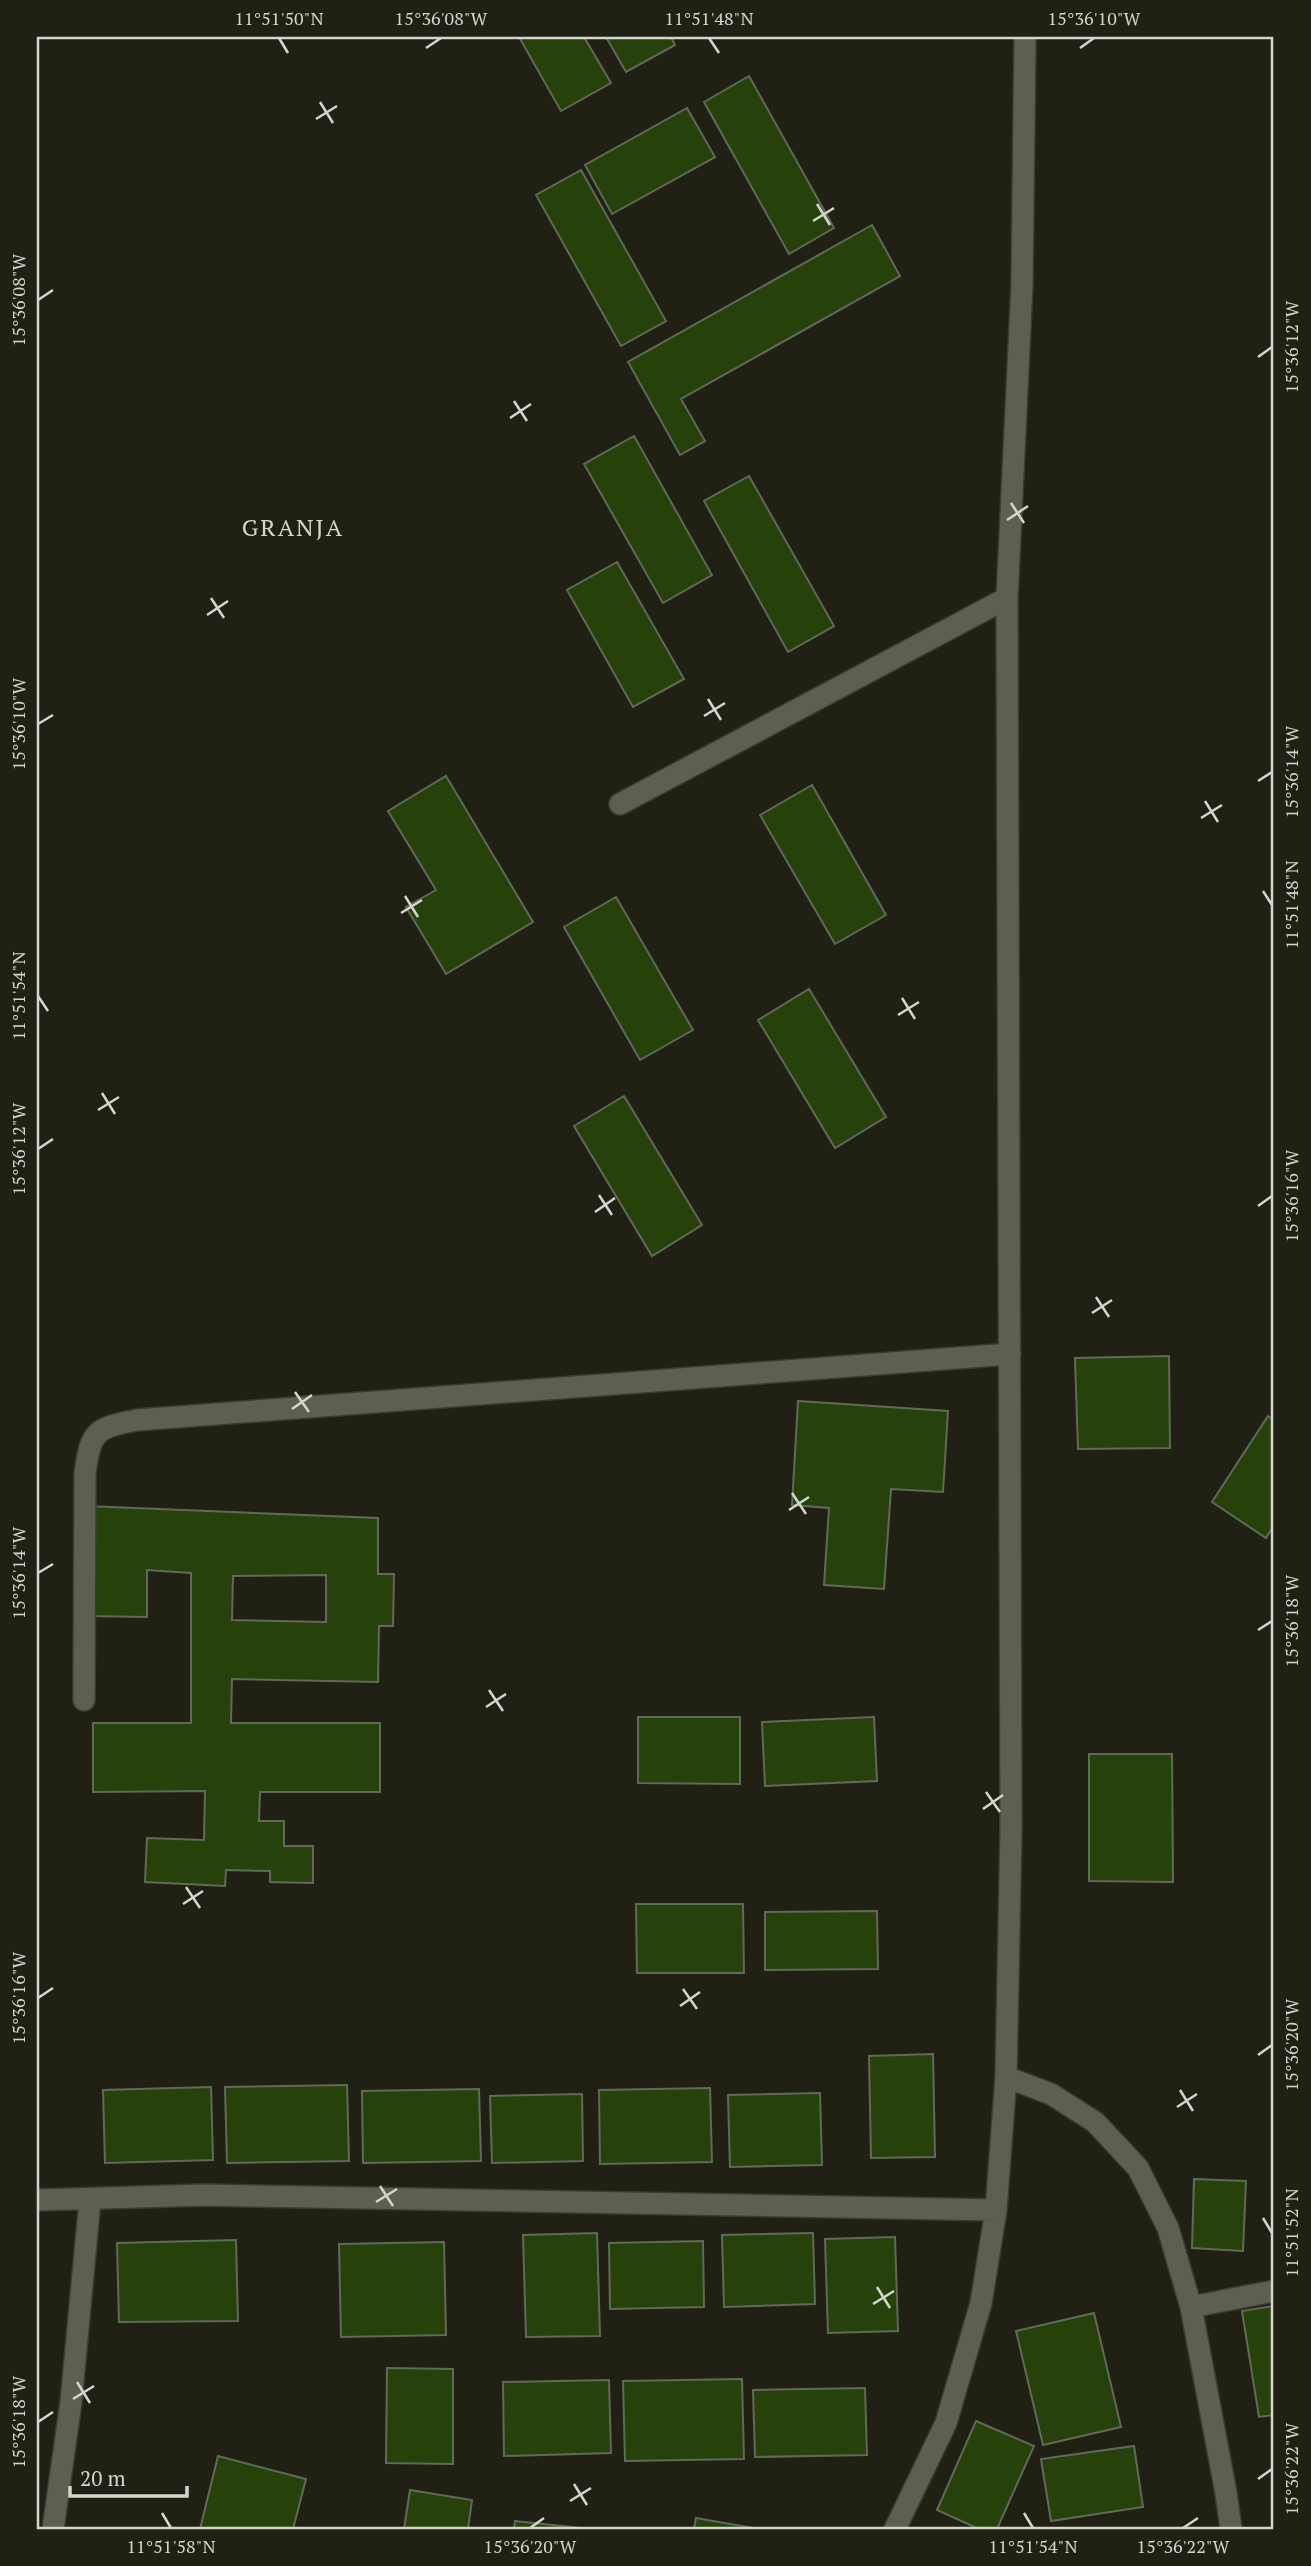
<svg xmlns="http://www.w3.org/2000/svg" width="1311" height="2566" font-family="'PT Serif',serif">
<rect width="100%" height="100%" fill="#202114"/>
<path fill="#264109" stroke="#61695b" stroke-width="2" fill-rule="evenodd" d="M519,37H584L611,83L561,111Z
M606,37H671L675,45L626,72Z
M749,76L834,228L789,254L704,102Z
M687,108L715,157L612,214L585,165Z
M581,170L666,321L621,346L536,195Z
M872,225L900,276L681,399L705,441L680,455L628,362Z
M634,436L712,575L663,603L584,464Z
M749,476L834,626L788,652L704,501Z
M617,562L684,679L633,707L567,590Z
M446,776L533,922L446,974L406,907L436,890L388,811Z
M812,785L886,915L835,944L760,815Z
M616,897L693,1030L640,1060L564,927Z
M809,989L886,1117L835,1148L758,1020Z
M624,1096L702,1225L652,1256L574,1126Z
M1169,1356L1170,1448L1078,1449L1075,1358Z
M798,1401L948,1411L943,1492L891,1489L884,1589L824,1585L829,1508L792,1505Z
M1268,1416L1274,1420V1525L1266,1538L1212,1502Z
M86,1506L378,1518V1574H394L393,1626H379L378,1682L232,1679L231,1723H380V1792H260L259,1821H284V1846H313V1883L270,1882V1871L226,1870L225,1886L145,1882L147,1838L204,1840L205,1791L93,1792V1723H191V1573L147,1570V1617L85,1616ZM326,1575V1622L232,1620L233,1576Z
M638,1717H740V1784L638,1783Z
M874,1717L877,1781L765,1786L762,1722Z
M1089,1754H1172L1173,1882L1089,1881Z
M636,1904H743L744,1973H637Z
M877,1911L878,1969L765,1970V1912Z
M933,2054L935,2157L871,2158L869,2056Z
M347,2085L349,2161L227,2163L225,2087Z
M211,2087L213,2160L105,2163L103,2090Z
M710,2088L712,2162L600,2164L599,2090Z
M479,2089L481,2161L363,2163L362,2091Z
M820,2093L822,2165L730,2167L728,2095Z
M582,2094L583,2161L492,2163L490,2096Z
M1194,2179L1246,2181L1243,2251L1192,2248Z
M597,2233L600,2336L526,2337L523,2235Z
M813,2233L815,2304L724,2307L722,2235Z
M895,2237L898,2331L828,2333L825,2239Z
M236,2240L238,2321L119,2322L117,2243Z
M703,2241L704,2307L610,2309L609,2243Z
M444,2242L446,2335L341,2337L339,2244Z
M1274,2306V2415L1259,2417L1242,2311Z
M1094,2313L1121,2427L1043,2445L1016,2331Z
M387,2368L453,2369V2464L386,2463Z
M742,2379L744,2459L625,2461L623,2381Z
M609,2380L611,2453L504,2456L503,2382Z
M865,2388L867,2455L755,2457L753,2390Z
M976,2421L1034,2446L997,2529H979L937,2510Z
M1134,2446L1143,2507L1051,2521L1041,2459Z
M218,2456L306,2479L293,2529H200Z
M410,2490L472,2500L468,2529H404Z
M696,2518L759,2529H694Z
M515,2521L590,2529H514Z"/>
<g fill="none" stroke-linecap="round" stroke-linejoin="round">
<defs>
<path id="minor" d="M620,804L1007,598
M84,1700L85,1473C91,1430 96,1428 137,1420L1010,1354
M1006,2077L1051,2094L1095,2122L1138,2168L1168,2228L1191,2307L1226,2493L1231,2529
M37,2200L204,2195L996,2210
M1191,2307L1274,2291
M53,2529L71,2402L90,2200
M895,2529L946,2423L981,2303L996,2210L1006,2077L1011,1828L1007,598L1022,284L1025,37"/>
</defs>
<use href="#minor" stroke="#3a3b33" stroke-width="24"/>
<use href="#minor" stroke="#5d5f50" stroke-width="21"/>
</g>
<path fill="none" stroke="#d4d5cd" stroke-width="2.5" d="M279,38L288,53M709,38L719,53M426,48L441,38M1080,48L1094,38M320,102L333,123M316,119L337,106M817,204L830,225M813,221L834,208M38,300L53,290M1258,357L1272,347M514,401L527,421M510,418L531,404M1011,503L1024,523M1007,520L1028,506M211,598L224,618M207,615L228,601M708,699L721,720M704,716L725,703M38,724L53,715M1258,781L1272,772M1205,801L1218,822M1201,818L1222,805M1263,891L1272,905M405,896L418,917M401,913L422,900M38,996L48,1011M902,998L915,1019M898,1015L919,1002M102,1093L115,1114M98,1110L119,1097M38,1149L53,1139M599,1195L612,1215M1258,1206L1272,1196M595,1212L615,1198M1096,1297L1109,1317M1092,1313L1112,1300M295,1392L309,1412M292,1409L312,1395M792,1493L806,1514M789,1510L809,1497M38,1573L53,1564M1258,1630L1272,1621M489,1690L503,1711M486,1707L506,1694M986,1792L1000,1812M983,1809L1003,1795M186,1887L200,1908M183,1904L203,1891M683,1989L697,2009M38,1998L53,1988M680,2006L700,1992M1258,2055L1272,2045M1180,2090L1193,2111M1177,2107L1197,2094M380,2186L393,2206M376,2202L397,2189M1263,2218L1272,2233M877,2287L890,2308M873,2304L894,2291M77,2382L90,2403M73,2399L94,2386M38,2422L53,2412M1258,2479L1272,2469M574,2484L587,2505M570,2501L591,2488M162,2513L171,2528M1024,2513L1033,2528M530,2528L544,2518M1183,2528L1198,2518"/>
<g text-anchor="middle" stroke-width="7" stroke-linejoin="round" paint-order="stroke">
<g font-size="24" letter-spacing="2" fill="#d4d5cd" stroke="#202114">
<text x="293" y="536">GRANJA</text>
</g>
</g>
<rect width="1311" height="2566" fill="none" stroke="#202114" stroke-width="77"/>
<path d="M70 2486v10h117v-10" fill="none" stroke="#d4d5cd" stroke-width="3.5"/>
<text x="80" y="2486" font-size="21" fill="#d4d5cd" stroke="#202114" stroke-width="5" paint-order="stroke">20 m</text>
<rect x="38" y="38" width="1234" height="2490" fill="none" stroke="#d4d5cd" stroke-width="2.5"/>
<g font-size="18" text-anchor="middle" fill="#d4d5cd">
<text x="279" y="25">11°51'50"N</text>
<text x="441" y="25">15°36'08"W</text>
<text x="709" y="25">11°51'48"N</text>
<text x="1094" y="25">15°36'10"W</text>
<text transform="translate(19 300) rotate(-90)" y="6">15°36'08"W</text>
<text transform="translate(1292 347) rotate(-90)" y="6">15°36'12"W</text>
<text transform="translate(19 724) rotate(-90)" y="6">15°36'10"W</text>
<text transform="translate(1292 772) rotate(-90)" y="6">15°36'14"W</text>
<text transform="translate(1292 905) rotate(-90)" y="6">11°51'48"N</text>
<text transform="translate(19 996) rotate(-90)" y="6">11°51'54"N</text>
<text transform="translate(19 1149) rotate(-90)" y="6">15°36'12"W</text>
<text transform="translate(1292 1196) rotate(-90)" y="6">15°36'16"W</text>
<text transform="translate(19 1573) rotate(-90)" y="6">15°36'14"W</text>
<text transform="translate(1292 1621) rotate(-90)" y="6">15°36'18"W</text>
<text transform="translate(19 1998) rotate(-90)" y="6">15°36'16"W</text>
<text transform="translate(1292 2045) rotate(-90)" y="6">15°36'20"W</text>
<text transform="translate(1292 2233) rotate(-90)" y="6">11°51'52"N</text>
<text transform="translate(19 2422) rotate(-90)" y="6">15°36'18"W</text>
<text transform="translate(1292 2469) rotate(-90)" y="6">15°36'22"W</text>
<text x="171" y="2553">11°51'58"N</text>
<text x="530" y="2553">15°36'20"W</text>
<text x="1033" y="2553">11°51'54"N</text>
<text x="1183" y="2553">15°36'22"W</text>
</g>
</svg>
